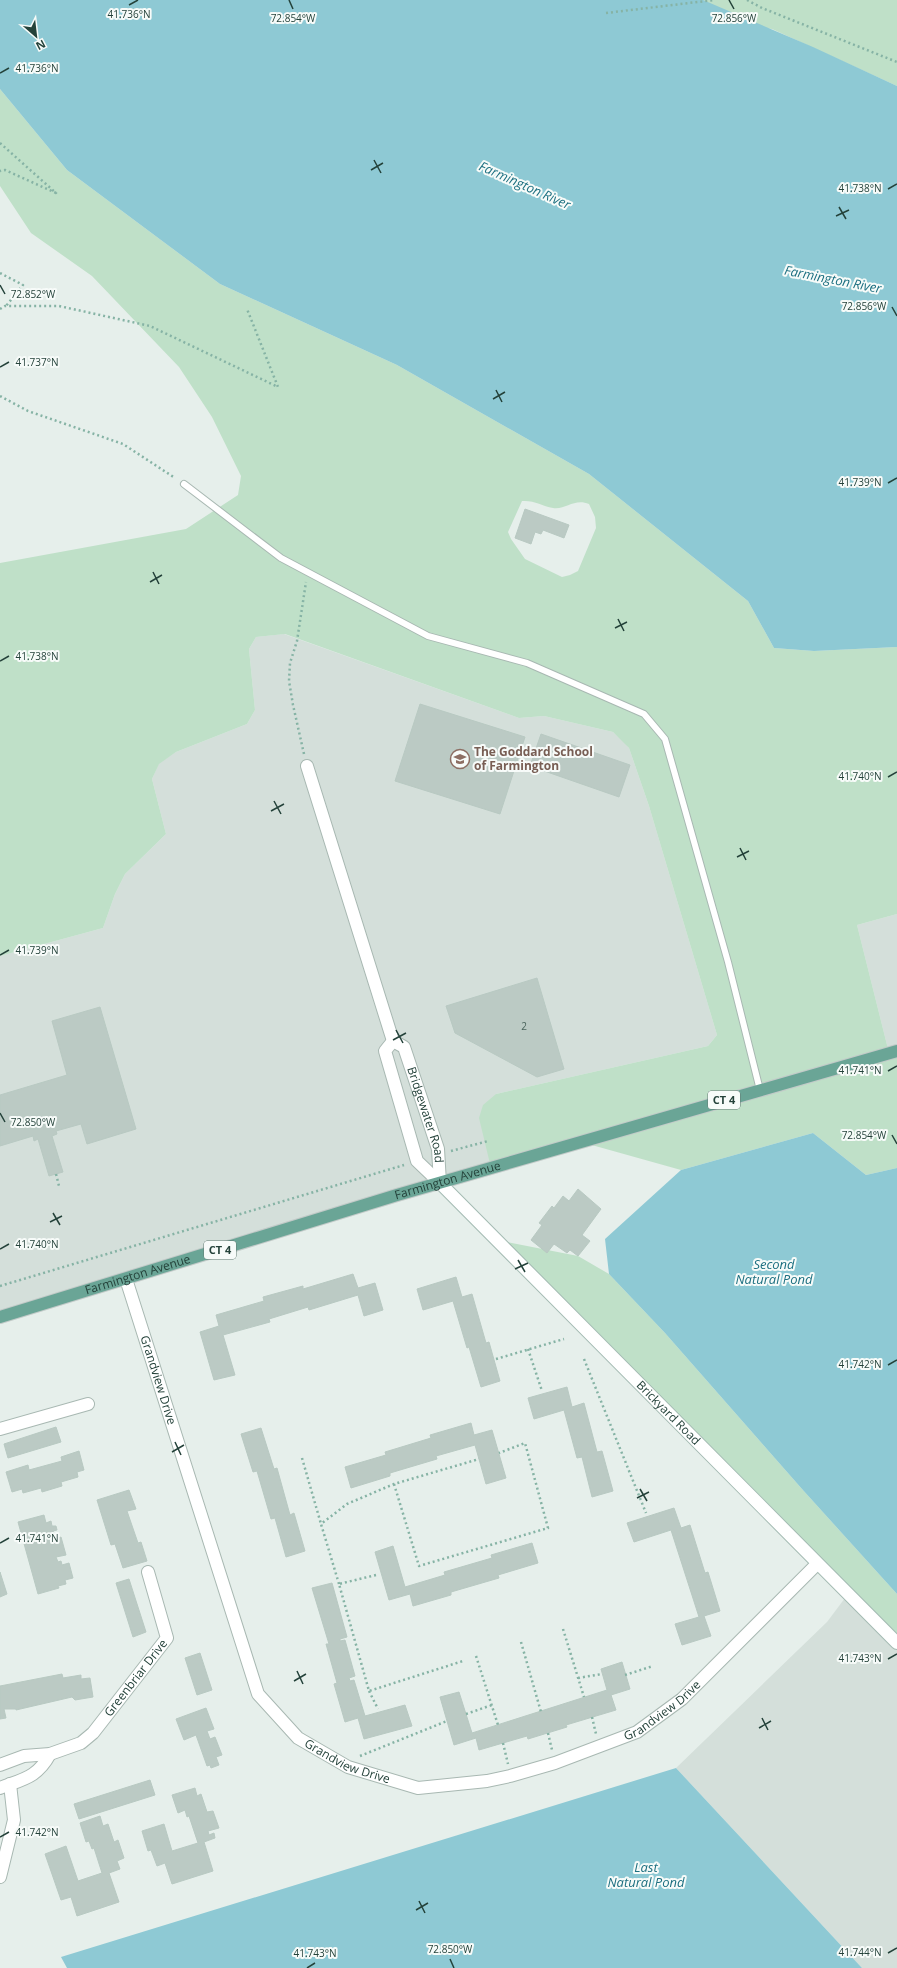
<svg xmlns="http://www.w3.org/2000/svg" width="897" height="1968" font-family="'Open Sans',sans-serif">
<rect width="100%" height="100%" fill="#e6efeb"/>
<path fill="#d4dfda" d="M284,634L519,718L544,716L613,732L624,742L629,748L649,806L717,1035L708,1046L496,1094L491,1168L0,1317V956L103,928L115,894L125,874L166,834L152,779L159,763L176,752L247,724L255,710L249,649L256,637Z
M897,914V1051L889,1053L857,925Z
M848,1594L897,1643V1968H862L676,1768L827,1622Z"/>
<path fill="#bfe0c8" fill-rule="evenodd" d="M683,0H897V86L772,29L739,24Z
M0,89L67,170L220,284L397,365L589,474L748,601L774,648L814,651L897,647V914L857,925L889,1053L897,1051V1168L866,1175L813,1133L681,1170L581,1142L491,1168L479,1118L483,1105L496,1094L708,1046L717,1035L649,806L629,748L613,732L544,716L519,718L285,634L256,637L249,649L255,710L247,724L176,752L159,764L152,779L166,834L125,874L115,894L103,928L0,956V563L186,529L238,495L241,476L212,417L179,367L92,276L31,233L0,186ZM522,501C534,500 542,506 553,508C566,510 574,498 589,504L595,517L596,528L578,571L570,575L562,577L525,559L511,539L508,532Z
M496,1240L578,1256L609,1274L665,1333L802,1489L897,1594V1643Z"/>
<path fill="#8ec9d4" d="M0,0H703L813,47L897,86V647L814,651L774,648L748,601L589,474L397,365L220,284L67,170L0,89Z
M813,1133L866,1175L897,1168V1594L802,1489L665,1333L609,1274L605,1239L681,1170Z
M676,1768L862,1968H67L61,1957Z"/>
<path fill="#bbcac4" stroke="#b8c9c2" d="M525,509L569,525L564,538L543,530L541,534L535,532L531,544L515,538Z
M420,704L525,737L500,814L395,781Z
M541,734L630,765L619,797L530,766Z
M537,978L564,1069L537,1077L455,1033L446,1006Z
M100,1007L136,1129L87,1144L81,1124L56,1131L57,1134L52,1136L63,1172L49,1176L38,1139L34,1141L33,1136L0,1146V1095L67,1075L52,1021Z
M578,1189L601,1209L582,1235L590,1241L578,1256L570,1250L567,1253L554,1244L547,1253L531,1240L542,1225L539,1223L552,1206L554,1208L563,1196L569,1201Z
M353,1274L358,1288L375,1283L383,1310L364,1316L358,1295L309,1310L308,1307L269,1319L270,1322L223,1335L235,1375L214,1380L200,1332L219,1326L216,1315L264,1301L263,1297L303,1286V1289Z
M456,1277L462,1297L472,1294L486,1343L489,1342L500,1381L481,1387L469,1347L467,1348L453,1301L423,1310L417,1289Z
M567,1387L572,1407L584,1403L597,1452L602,1451L613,1491L592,1497L582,1457L577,1458L564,1410L534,1419L528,1398Z
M471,1423L474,1435L492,1430L506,1478L486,1484L475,1445L436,1456L437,1459L390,1473V1476L351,1488L345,1467L386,1455L385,1452L431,1438L430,1435Z
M56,1427L61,1442L8,1458L4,1444Z
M261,1428L274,1469L277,1468L290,1515L294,1513L305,1551L286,1557L275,1518L271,1519L257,1471L253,1472L241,1434Z
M79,1451L84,1470L77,1472L78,1477L61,1482L62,1486L42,1492L41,1488L23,1493L22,1489L12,1492L6,1472L28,1465L29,1470L62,1461L61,1457Z
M129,1490L136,1509L127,1511L138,1543L141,1542L147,1561L123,1568L115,1544L111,1545L97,1500Z
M674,1508L681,1528L690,1525L705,1573L708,1572L720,1611L704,1616L711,1636L682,1645L675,1624L699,1617L671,1530L634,1542L627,1523Z
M44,1515L46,1523L51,1521L52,1526H56L57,1530L53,1531L56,1539L61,1537L66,1555L56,1557L58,1562L61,1561L62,1565L69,1563L73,1578L65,1580L66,1584L58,1586L59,1588L38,1594L18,1522Z
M532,1543L538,1563L498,1575L499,1578L451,1592V1595L413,1606L410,1594L389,1600L375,1552L393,1546L405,1587L445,1575L444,1572L492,1558L491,1555Z
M0,1572L7,1594L0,1597Z
M129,1579L146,1632L133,1637L116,1583Z
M332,1583L347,1637L340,1639V1641L345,1640L355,1676L349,1678L350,1681L354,1680L365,1716L405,1705L412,1726L364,1739L358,1718L345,1722L334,1684L337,1683L326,1644H329L312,1588Z
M200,1653L212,1690L197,1695L185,1658Z
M622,1662L630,1689L611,1695L616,1710L566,1725L567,1727L528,1739L527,1736L479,1750L476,1738L454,1745L440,1697L459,1692L472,1733L607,1690L601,1669Z
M62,1674L63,1678L81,1675V1679L90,1678L93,1697L75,1700L72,1697L16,1710V1709H4L6,1718L0,1719V1686Z
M206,1708L214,1729L207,1731L210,1739L215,1737L222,1755L216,1757L219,1765L211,1768L210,1765L207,1766L196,1735L184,1740L176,1719Z
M150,1780L155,1795L79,1819L74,1804Z
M195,1788L197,1796L201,1794L207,1812L213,1811L219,1828L208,1831L209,1835L214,1833L215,1838L204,1842L213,1871L172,1884L165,1863L157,1866L151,1850L148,1851L142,1831L164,1824L172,1851L198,1843L189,1816L187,1817L185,1810L178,1813L172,1795Z
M100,1816L103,1826L108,1824L114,1842L118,1840L124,1858L117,1861L120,1869L109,1873L119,1902L77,1916L71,1897L61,1900L45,1854L66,1846L78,1881L102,1873L94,1848L92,1849L89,1841L86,1842L80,1823Z"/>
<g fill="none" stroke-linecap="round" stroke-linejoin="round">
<defs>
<path id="lane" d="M184,484L281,558L428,636L527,663L644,714L665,739L728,962L760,1090"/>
<g id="street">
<path id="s1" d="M307,766L393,1041L404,1047L438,1149L440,1183"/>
<path d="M393,1041L385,1051L417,1161L440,1183"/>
<path id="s2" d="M126,1279L258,1694L298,1738L348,1767L418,1788L487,1781L510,1776L555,1763L637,1732L682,1699L817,1564"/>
<path d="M0,1429L88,1404"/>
<path id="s3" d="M0,1765L24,1756L50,1754L81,1743L93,1733L167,1638L148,1572"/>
<path d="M0,1788C23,1779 37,1778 50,1754"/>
<path d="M0,1877L14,1820L10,1784"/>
</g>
<g id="secondary">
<path id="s4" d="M440,1183L897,1643"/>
</g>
<g id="primary">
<path id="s5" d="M0,1317L397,1195L897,1051"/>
</g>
</defs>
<use href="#lane" stroke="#a8b8b2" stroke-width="8"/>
<use href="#street" stroke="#a8b8b2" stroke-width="14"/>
<use href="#secondary" stroke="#a4bbb3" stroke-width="14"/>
<use href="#primary" stroke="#c2cac8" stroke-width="14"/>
<path stroke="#86b3a5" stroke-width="2.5" stroke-dasharray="2 3" stroke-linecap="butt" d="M747,0L762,8L897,62
M606,13L714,0
M0,143L56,193L5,170L0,171
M0,273L23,285L6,306
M0,309L5,306H59L150,326L278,387L247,309
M0,396L28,411L123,444L175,478
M304,754L293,705L289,681L290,663L297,641L306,582
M451,1151L488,1141
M56,1174L59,1186
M0,1286L404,1165
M528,1349L542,1391
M496,1359L564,1339
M584,1359L646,1513
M302,1458L321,1524
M394,1484L419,1566L548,1528L525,1443L499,1453
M376,1575L339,1584L369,1691L463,1661
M339,1584L321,1524L347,1504L394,1484L479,1459
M563,1629L584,1697
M521,1642L541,1712
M476,1656L498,1725
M625,1675L653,1666
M578,1678L602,1674
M369,1691L378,1709
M466,1714L492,1705
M592,1717L596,1734
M548,1733L552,1750
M503,1743L508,1764
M360,1756L447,1721"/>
<use href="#lane" stroke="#fff" stroke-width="6"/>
<use href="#street" stroke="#fff" stroke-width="12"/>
<use href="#secondary" stroke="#fff" stroke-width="12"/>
<use href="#primary" stroke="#6aa596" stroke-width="12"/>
</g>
<path fill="none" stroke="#24423a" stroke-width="1.5" d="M289,0L293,9M729,0L734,9M129,5L138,0M0,73L9,68M374,160L381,173M371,170L383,163M888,189L897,184M839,207L846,219M836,216L849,210M0,285L5,294M892,307L897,316M0,367L9,362M496,390L502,402M493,399L505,392M888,483L897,478M153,572L159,584M150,582L162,575M618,619L624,631M615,628L627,622M0,661L9,656M888,777L897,772M274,801L281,814M271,811L284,804M740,848L746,860M737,857L749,851M0,955L9,950M396,1030L403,1043M393,1040L406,1033M888,1071L897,1066M0,1113L5,1122M892,1135L897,1144M53,1213L60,1225M50,1222L62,1216M0,1249L9,1244M518,1260L525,1272M515,1269L528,1263M888,1365L897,1360M175,1442L181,1455M172,1452L184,1445M640,1489L647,1501M637,1498L649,1492M0,1543L9,1538M888,1659L897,1654M297,1671L303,1684M294,1681L306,1674M762,1718L768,1730M759,1728L771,1721M0,1837L9,1832M419,1901L425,1913M416,1910L428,1903M888,1953L897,1948M450,1959L454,1968M307,1968L315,1963"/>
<defs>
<symbol id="school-ring" viewBox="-11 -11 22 22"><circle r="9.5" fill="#f7fbf9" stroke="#8d6e63" stroke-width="1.5"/><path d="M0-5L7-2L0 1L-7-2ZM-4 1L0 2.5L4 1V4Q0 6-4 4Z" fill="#8d6e63"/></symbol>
</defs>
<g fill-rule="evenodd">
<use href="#school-ring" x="449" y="748" width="22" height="22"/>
</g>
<g text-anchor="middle" stroke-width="4" stroke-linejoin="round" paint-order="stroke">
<g font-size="10" fill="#4a645c">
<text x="524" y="1030">2</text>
</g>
<g fill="#f7fbf9" stroke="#637a73" stroke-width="1">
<rect x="708" y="1091" width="32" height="18" rx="3"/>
<rect x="204" y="1241" width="32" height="18" rx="3"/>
</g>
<g font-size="11" font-weight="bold" fill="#24423a">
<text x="724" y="1104">CT 4</text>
<text x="220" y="1254">CT 4</text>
</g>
<g font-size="12" font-weight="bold" fill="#785e54" stroke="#f7fbf9" text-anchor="start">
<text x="474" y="756">The Goddard School<tspan x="474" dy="14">of Farmington</tspan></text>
</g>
<g font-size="12" fill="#24423a" stroke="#f7fbf9">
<text dy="4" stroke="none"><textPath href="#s1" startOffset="372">Bridgewater Road</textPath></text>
<text dy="4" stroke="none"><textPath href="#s5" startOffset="468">Farmington Avenue</textPath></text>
<text dy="4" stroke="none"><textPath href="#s5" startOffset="144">Farmington Avenue</textPath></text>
<text dy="4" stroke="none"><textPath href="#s2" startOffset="106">Grandview Drive</textPath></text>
<text dy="4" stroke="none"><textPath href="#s4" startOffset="324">Brickyard Road</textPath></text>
<text dy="4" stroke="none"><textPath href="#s3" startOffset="170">Greenbriar Drive</textPath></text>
<text dy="4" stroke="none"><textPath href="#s2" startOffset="886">Grandview Drive</textPath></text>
<text dy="4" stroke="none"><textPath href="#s2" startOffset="550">Grandview Drive</textPath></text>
</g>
<g font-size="13" font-style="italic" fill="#1c6f80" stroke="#f7fbf9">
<text transform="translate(525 185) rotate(24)" y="5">Farmington River</text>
<text transform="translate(833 279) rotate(11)" y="5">Farmington River</text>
<text x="774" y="1269">Second<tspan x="774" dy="15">Natural Pond</tspan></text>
<text x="646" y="1872">Last<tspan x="646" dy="15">Natural Pond</tspan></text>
</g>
</g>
<g font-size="10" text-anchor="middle" fill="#24423a" stroke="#f7fbf9" stroke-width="4" stroke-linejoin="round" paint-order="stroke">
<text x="129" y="18">41.736°N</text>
<text x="293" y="22">72.854°W</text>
<text x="734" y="22">72.856°W</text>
<text x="37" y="72">41.736°N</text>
<text x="860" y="192">41.738°N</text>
<text x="33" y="298">72.852°W</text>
<text x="864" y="310">72.856°W</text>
<text x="37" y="366">41.737°N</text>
<text x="860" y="486">41.739°N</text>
<text x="37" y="660">41.738°N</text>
<text x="860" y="780">41.740°N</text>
<text x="37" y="954">41.739°N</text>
<text x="860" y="1074">41.741°N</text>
<text x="33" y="1126">72.850°W</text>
<text x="864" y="1139">72.854°W</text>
<text x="37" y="1248">41.740°N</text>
<text x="860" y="1368">41.742°N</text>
<text x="37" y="1542">41.741°N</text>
<text x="860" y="1662">41.743°N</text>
<text x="37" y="1836">41.742°N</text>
<text x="450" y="1953">72.850°W</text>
<text x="860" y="1956">41.744°N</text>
<text x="315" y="1957">41.743°N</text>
</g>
<g transform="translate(36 36) rotate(152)" stroke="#f7fbf9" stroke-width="3" paint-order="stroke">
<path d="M0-3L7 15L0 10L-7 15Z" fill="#24423a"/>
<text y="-6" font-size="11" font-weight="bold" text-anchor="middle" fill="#24423a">N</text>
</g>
</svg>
